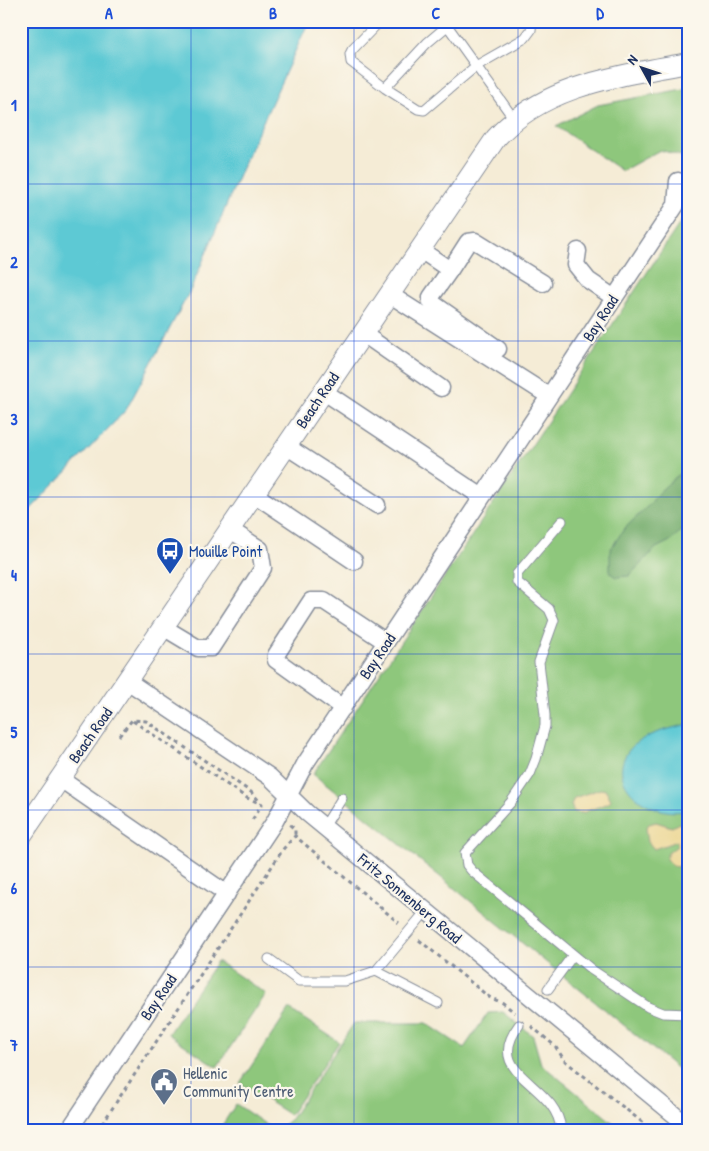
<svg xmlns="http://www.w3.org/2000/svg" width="709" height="1151" font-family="'Patrick Hand',sans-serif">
<rect width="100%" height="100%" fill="#fbf7ec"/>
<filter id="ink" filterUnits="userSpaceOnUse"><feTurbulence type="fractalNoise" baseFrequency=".02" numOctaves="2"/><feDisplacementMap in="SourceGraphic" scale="10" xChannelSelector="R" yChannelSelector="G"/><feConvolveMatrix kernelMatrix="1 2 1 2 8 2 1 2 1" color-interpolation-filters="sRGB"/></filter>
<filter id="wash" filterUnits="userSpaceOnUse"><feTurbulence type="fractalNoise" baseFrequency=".0096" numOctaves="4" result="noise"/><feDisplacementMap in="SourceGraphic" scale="20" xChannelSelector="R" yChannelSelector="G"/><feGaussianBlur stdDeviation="1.12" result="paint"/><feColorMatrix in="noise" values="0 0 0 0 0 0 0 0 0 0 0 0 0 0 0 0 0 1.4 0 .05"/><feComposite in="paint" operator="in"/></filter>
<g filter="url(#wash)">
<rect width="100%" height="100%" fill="#f5ecd6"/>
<path fill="#8ec77b" stroke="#547b6c" d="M688,88V158L660,150L622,171L556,126L598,105Z
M688,211V1077L313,774Z
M217,961L266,994L217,1067L168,1034Z
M289,1009L339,1042L290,1115L240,1083Z
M503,1012L533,1036L541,1064L622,1130H277L291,1119L354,1023H426L464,1048L488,1013Z
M236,1104L271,1128L270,1130H219Z"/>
<path fill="#72ac6b" stroke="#466e64" d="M688,466V524L670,541L656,548L629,576L616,577L610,573V550L624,529L650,504L659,492Z"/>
<path fill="#eeda9e" stroke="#84847e" d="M600,789L606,790L611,800L608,803L582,813L574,812L571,805L574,798Z
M656,822L672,827L679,823L688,827V861L678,867L672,866L666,859L668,853L677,846V841L654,849L648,842L646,828L649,824Z"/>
<path fill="#5dc9d4" stroke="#3c7c99" d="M21,21H309L245,161L191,289L126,410L31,509L21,513Z
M688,724V810C652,821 597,780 634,745C649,732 670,729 688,724Z"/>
</g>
<g filter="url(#ink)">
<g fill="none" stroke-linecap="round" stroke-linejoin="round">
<defs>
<path id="service" d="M380,21L352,50L350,54L351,62L385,88L418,109L424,110L476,66L525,38L531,30L532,21
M444,21L514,119
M385,88L427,43L453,21
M562,521L517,574V582L549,609L554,620L539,662L545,715V726L536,759L530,774L511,802L465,853L467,865L472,871L592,970L648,1007L663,1013L688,1014
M324,827L342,798
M269,959L299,981H345L376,971L426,911
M376,971L438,1003
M548,989L573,955
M519,1025C481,1076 557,1082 561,1130"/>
<path id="minor" d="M419,249L450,270L431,297V302L498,349
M578,251L576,265L588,280L613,297
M450,270L468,242L475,241L543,283
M389,294L549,396
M362,333L441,388
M323,391L482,497
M286,446L377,505
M254,494L354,561
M163,627L198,648H211L263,568L260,549L229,529
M126,680L270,777L307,813L688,1126
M343,708L276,660V655L311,601H324L386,642
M59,778L227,894
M69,1130L275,821L305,764L676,205L678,181"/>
<path id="tertiary" d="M21,836L496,138C545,84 620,76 688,63"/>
</defs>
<use href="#service" stroke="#888e9a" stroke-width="11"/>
<use href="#minor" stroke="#888e9a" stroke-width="19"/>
<use href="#tertiary" stroke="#888e9a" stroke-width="22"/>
<path stroke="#888e9a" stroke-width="3" stroke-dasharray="4 4" stroke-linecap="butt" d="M133,721L247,798L262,804
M119,736L132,720L146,721L251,792L262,804L251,822
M290,825L295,829V836
M419,940L489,997L503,1003L515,1013
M531,1026L555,1046L565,1061L652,1130
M98,1130L284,848L295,836L399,923"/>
<use href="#service" stroke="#fff" stroke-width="9"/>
<use href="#minor" stroke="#fff" stroke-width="16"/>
<use href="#tertiary" stroke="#fff" stroke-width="20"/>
</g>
</g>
<path fill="none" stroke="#1d4ed8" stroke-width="1" stroke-opacity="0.55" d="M191,21V1130M354,21V1130M518,21V1130M21,184H688M21,341H688M21,497H688M21,654H688M21,810H688M21,967H688"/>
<defs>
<symbol id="bus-pin" viewBox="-11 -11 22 30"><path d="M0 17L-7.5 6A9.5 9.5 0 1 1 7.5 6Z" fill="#1a4fb4" stroke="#fbf7ec"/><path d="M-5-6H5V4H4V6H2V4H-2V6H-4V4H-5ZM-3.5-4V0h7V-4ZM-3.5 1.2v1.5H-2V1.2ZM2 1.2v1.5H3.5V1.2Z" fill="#fff"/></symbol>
<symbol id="civic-pin" viewBox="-11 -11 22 30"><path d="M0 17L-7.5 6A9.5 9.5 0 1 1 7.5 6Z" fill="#5c6f8a" stroke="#fbf7ec"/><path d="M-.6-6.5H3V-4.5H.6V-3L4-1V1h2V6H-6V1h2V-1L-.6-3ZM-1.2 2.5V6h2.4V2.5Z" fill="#fff"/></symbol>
</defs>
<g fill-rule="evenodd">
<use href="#bus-pin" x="154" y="535" width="32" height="43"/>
<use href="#civic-pin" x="148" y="1066" width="32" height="43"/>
</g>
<g text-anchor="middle" stroke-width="4.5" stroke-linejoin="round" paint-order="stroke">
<g font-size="16" fill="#1b2f5e" stroke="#fbf7ec">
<text transform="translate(600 318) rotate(-57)" y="6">Bay Road</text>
<text transform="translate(317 400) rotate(-56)" y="6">Beach Road</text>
<text transform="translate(377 656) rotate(-56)" y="6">Bay Road</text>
<text transform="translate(90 735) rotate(-55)" y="6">Beach Road</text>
<text transform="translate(410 898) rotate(40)" y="6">Fritz Sonnenberg Road</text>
<text transform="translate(158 997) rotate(-56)" y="6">Bay Road</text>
</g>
<g font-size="16" fill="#164399" stroke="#fbf7ec" text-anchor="start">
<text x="189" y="557">Mouille Point</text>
</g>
<g font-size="16" fill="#4e5e75" stroke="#fbf7ec" text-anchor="start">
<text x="183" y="1079">Hellenic<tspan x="183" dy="18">Community Centre</tspan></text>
</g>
</g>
<rect width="709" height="1151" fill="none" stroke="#fbf7ec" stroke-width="55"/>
<g transform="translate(642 68) rotate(310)" stroke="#fbf7ec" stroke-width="4" paint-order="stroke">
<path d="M0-4L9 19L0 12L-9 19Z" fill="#1b2f5e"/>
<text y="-8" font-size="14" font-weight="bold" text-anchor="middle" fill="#1b2f5e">N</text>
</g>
<rect x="28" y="28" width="654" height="1096" fill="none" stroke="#1d4ed8" stroke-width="2"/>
<g font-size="16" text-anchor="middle" font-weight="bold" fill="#1d4ed8">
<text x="109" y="19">A</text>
<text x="273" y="19">B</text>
<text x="436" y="19">C</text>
<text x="600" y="19">D</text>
<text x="14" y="111">1</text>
<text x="14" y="268">2</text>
<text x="14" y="425">3</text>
<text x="14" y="581">4</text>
<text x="14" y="738">5</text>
<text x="14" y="894">6</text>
<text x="14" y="1051">7</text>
</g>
</svg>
